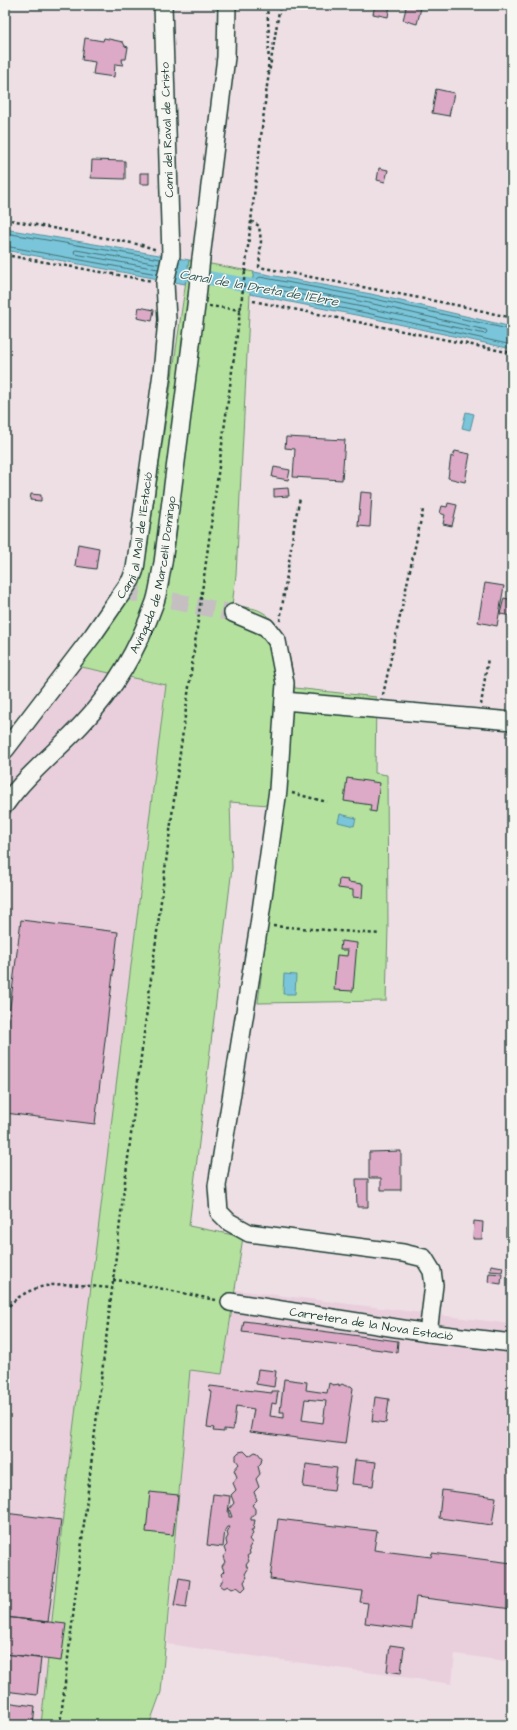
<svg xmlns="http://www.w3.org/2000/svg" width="517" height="1730" font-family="'Architects Daughter',sans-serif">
<rect width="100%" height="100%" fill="#eedfe5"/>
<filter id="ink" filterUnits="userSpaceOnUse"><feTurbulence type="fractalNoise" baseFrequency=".025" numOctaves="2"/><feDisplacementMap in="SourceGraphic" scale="8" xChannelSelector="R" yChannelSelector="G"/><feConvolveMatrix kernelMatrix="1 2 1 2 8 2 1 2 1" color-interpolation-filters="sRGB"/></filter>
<g filter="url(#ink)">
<path fill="#e9cfdc" d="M77,666L166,685L66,1487L41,1725H5V764Z
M236,1290L512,1324V1662L455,1654L452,1684L167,1644L190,1370L222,1374Z"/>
<path fill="#b5e19f" stroke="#6a8f6a" d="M189,260L254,272L250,294L236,575L232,605C241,607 254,607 262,612C287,625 291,663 295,688L376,697L375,773L387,775L388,927L386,1001L258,1003L281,806L230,802L232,868L189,1226L243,1237L222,1374L190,1370L161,1692L149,1725H41L66,1487L166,685L77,666L143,576Z"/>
<path fill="#7ac5da" stroke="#568f98" d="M5,229L189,260L185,284L5,250Z
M254,272L371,294L512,327V349L371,318L250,294Z
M466,412L474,414L470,430L462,428Z
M340,814L356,818L354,826L338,822Z
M284,974L296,975L295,994H283Z"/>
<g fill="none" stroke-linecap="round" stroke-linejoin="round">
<path stroke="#437376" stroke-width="1" d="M5,233L160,259
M5,246L157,274
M158,269L75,254L74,251L76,250L159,264
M264,283L369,303L486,330L487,332L485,334L372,309L263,287L261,285Z
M512,330L370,298L260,277L257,279L255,289L257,291L371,314L512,345"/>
<path stroke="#7ac5da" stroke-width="14" d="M169,271L271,289"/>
</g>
<path fill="#dca9c6" stroke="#1f3d34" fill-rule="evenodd" d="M375,5H390L388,17L373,14Z
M391,5H424V8H421L417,24L403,20L406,8Z
M85,38L103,41L104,38L123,42L125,46L128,47L126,59H122L123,65L115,64L114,77L93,74L95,62L82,60Z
M436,89L454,93L449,116L432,113Z
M92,160L125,161V179L91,178Z
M379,168L388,170L385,182L377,180Z
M140,173H149V184H140Z
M139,307L154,310L152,321L137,318Z
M286,437L345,440L342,480L293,477L295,449L285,448Z
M455,451L470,454L465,482L448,478L451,456L453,457Z
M274,467L290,470L288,480L272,477Z
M288,488L289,496L274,497V489Z
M361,492L372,493L370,527L358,526Z
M31,494L41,495V501L30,500Z
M448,503L457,505L452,526L443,524L445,515L440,513L442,506L447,507Z
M78,544L99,548L96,569L75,566Z
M485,583L504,586L497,626L478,622Z
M504,598L512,600V616L500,614Z
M347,778L380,783L376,812L370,811L371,805L344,801Z
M339,879L348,880L347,882L363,884L362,898L353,897V890L338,888Z
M21,920L118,932L95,1124L5,1113V1047Z
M341,941L357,943L353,991L334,990L337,955L347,956L348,950H340Z
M401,1151V1190H381V1178H369V1152Z
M356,1179H368V1207H357Z
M474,1221L483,1222L482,1239H473Z
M506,1228H512V1237H506Z
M491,1265L503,1267L502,1272L490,1271Z
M489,1273L502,1274L501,1284L488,1282Z
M244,1321L398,1341L397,1352L242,1332Z
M258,1369L276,1371L274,1387L256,1384Z
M284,1379L307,1382L306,1390L327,1393L329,1383L333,1385L339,1384V1386L342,1384L346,1386H351L353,1388L345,1444L250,1432L254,1409L236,1406L233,1430L224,1429V1432L213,1431L214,1428L207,1427L212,1392L209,1391L210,1386L272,1393V1391H278L276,1404L272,1403L270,1416L284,1418V1412H280ZM305,1399L326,1401L323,1423L302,1420Z
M375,1397L389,1399L386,1423L372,1421Z
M244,1451L249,1456L255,1452L258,1453L262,1458L261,1463L258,1466L260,1474L256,1479L259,1487L254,1492L257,1500L252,1505L255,1509V1513L251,1518V1520H255L253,1530H251L253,1534L249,1539L252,1543L249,1548L250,1554L247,1556L249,1561L246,1565L248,1569L245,1574L247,1577L244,1582L246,1587L242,1591L237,1587L232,1589L228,1586L224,1588L220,1585L223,1579L221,1574L224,1571L222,1566L225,1562L223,1557L226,1553L224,1548L227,1545L226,1540L228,1536L227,1532L230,1527H227L225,1530L223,1547L207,1545L213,1494L230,1496L228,1513H229V1517H232L229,1509L234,1503L231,1495L236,1490L233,1483L237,1477L234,1470L239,1464L236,1460V1455L239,1452Z
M355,1460L376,1462L373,1486L352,1484Z
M306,1464L337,1468L334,1491L303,1487Z
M442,1490L496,1497L492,1525L439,1518Z
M150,1492L178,1495L173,1535L146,1532Z
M5,1513L61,1520L48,1622L5,1617Z
M278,1519L377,1531L374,1550L431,1557L432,1553L512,1563V1609L416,1597L412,1629L365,1623L368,1603L360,1602L362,1591L270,1579Z
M179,1578L190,1580L186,1608L174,1606Z
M5,1617L66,1624L61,1661L5,1654Z
M390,1645L404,1647L401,1673L387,1671Z
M5,1654L41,1658L37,1695L5,1691Z
M5,1702L35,1706L33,1725H5Z"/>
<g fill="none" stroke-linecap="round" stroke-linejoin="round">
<path stroke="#c5bfc2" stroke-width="17" stroke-dasharray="17 8" stroke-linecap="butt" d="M123,591L233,613"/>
<defs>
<g id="minor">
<path d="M201,258L226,57L227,5"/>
<path d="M233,613L266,627L277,641L285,683L278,790L259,925L217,1186L219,1212L229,1222L249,1233L403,1253L424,1258L432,1271L434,1285L428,1333"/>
<path d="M284,701L512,721"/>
<path id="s1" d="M5,750L93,635L131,580L135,569L162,373L167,320L165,283L171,255L163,5"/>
<path id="s2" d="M5,805C26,775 57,751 82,724C115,689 139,647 155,602C159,590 160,576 163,563L197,298"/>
<path id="s3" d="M230,1302L428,1333L512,1343"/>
</g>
</defs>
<use href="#minor" stroke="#1f3d34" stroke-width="20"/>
<path stroke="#1f3d34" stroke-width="2.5" stroke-dasharray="3 3" stroke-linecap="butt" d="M267,5L269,36L268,73
M5,219L142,245L157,250
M251,221L259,226L261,241L259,267L466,307L512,318
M5,255L152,281
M245,272L267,86L280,5
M253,301L512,353
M209,306L241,310
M280,621L295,521L300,498
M383,695L423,510
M481,705L488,658
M292,793L327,802
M273,926L380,934
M113,1280L125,1281L216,1300
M5,1310C9,1306 14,1300 19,1297C49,1277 79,1286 112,1288
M60,1725L123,1197L180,753L241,305"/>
<use href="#minor" stroke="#f6f6f2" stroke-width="17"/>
<defs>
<path id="minor-bridge" d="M197,298L201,258"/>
</defs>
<use href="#minor-bridge" stroke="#1f3d34" stroke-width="20" stroke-linecap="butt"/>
<path stroke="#1f3d34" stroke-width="2.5" stroke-dasharray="3 3" stroke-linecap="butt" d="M241,305L245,272"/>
<use href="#minor-bridge" stroke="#f6f6f2" stroke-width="17"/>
</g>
</g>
<g text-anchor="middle" stroke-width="3" stroke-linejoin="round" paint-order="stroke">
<g font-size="12" fill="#1f3d34" stroke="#f6f6f2">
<text transform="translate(167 130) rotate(-92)" y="4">Camí del Raval de Cristo</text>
<text dy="4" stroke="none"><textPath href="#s1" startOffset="256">Camí al Moll de l'Estació</textPath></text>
<text dy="4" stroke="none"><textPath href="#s2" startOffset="281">Avinguda de Marcel·lí Domingo</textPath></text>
<text dy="4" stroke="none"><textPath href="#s3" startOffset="143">Carretera de la Nova Estació</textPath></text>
</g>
<g font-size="13" font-style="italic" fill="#365f5e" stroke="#f6f6f2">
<text transform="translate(259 287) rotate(10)" y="5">Canal de la Dreta de l'Ebre</text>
</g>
</g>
<rect width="517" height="1730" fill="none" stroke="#f6f6f2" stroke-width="20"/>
<rect x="10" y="10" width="497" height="1710" fill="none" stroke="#1f3d34" stroke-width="1.5" filter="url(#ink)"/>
</svg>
